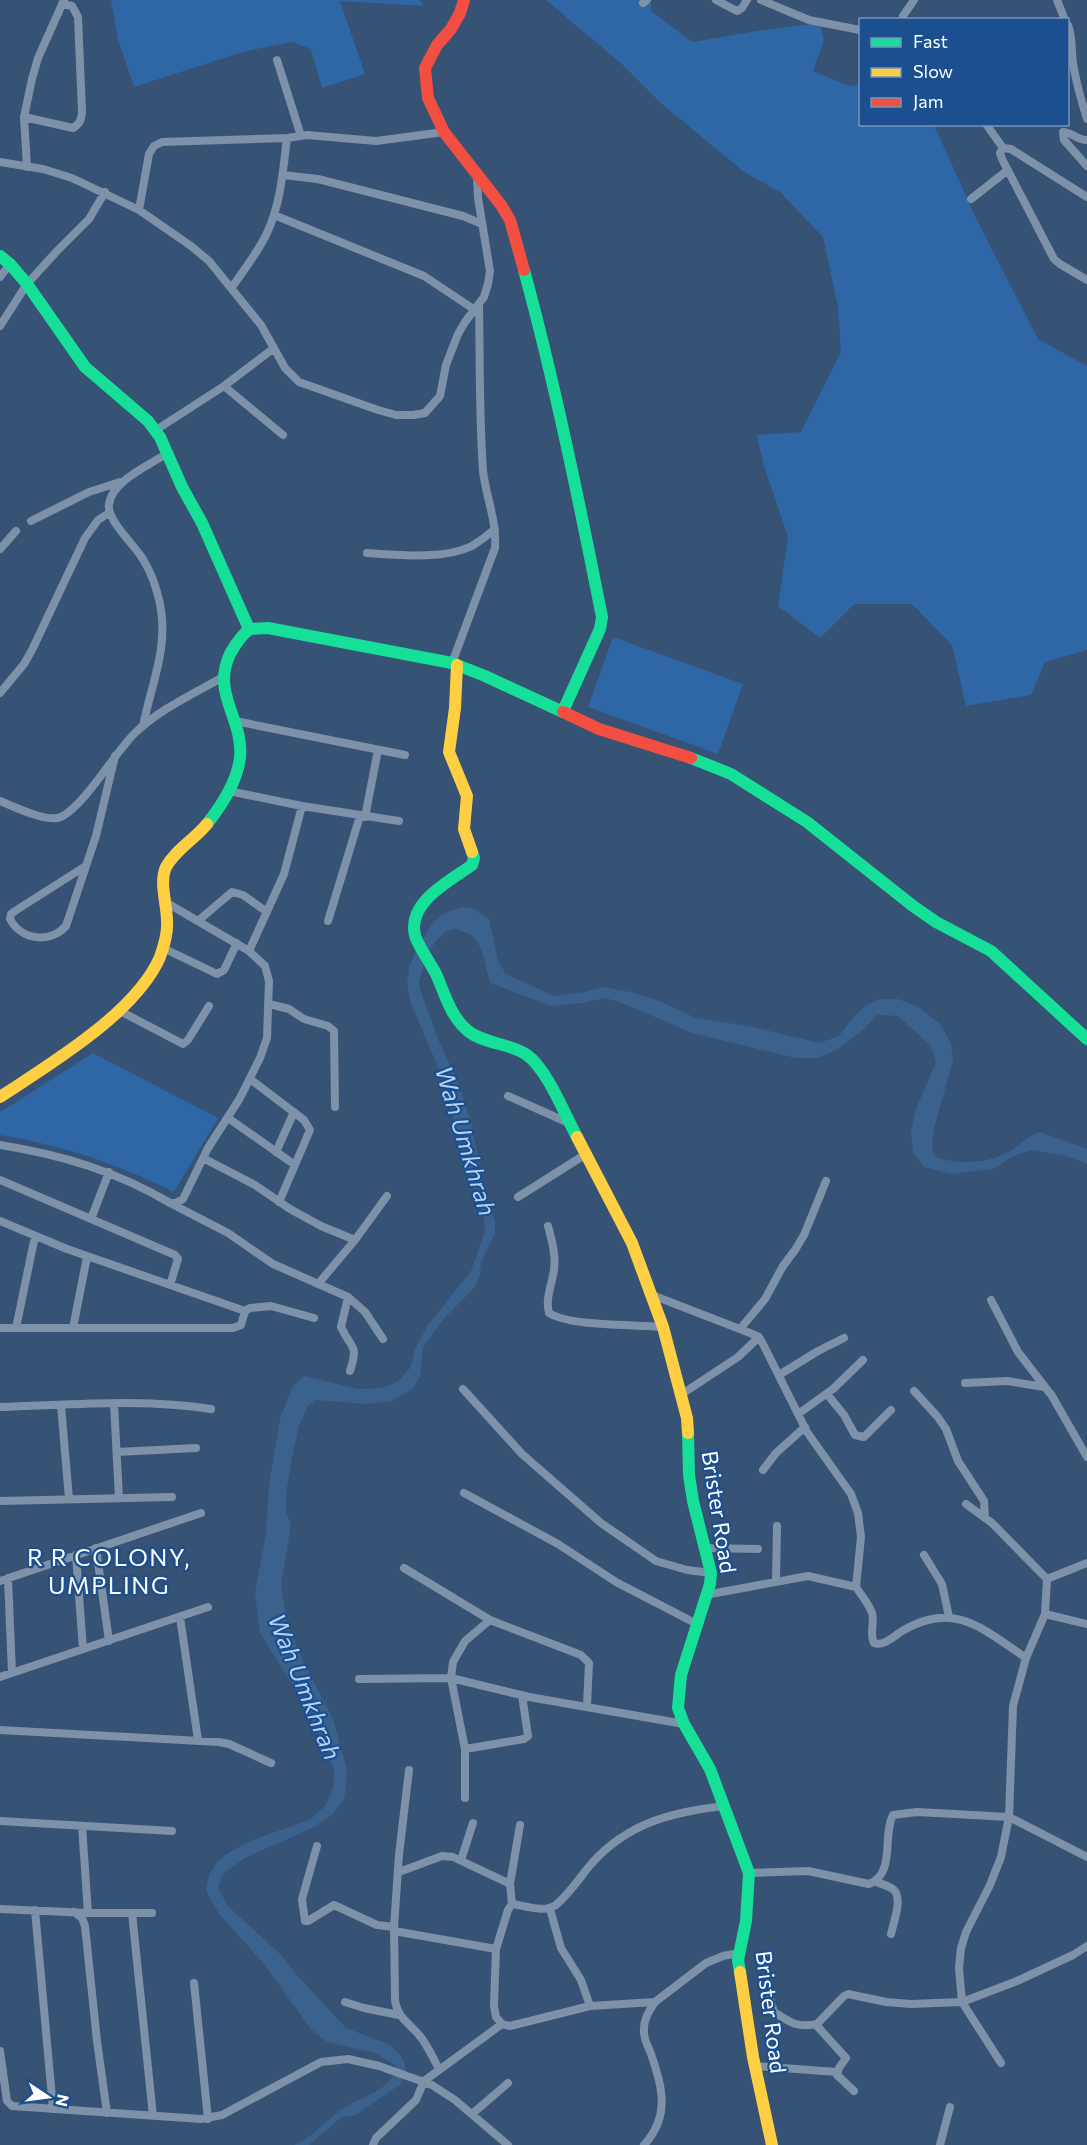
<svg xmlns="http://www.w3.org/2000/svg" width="1087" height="2145" font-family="Commissioner,sans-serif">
<rect width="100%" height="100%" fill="#365274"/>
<path fill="#2f66a5" d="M111,0H420L423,6L340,1L365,74L322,88L311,49L292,42L246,51L134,87L118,39Z
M546,0H650L652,12L693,42L756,31L820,23L824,40L813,71L850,86L860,84V124L934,125L977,220L1038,339L1087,366V650L1045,662L1031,695L966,706L952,645L912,604H854L820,638L778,606L788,537L763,463L757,435L801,432L841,352L838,307L823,237L780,192L744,172L662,104L624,66Z
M613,637L743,684L718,754L588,707Z
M93,1053L218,1118L174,1192C118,1164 62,1145 0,1135V1112Z"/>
<path fill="#3b618d" d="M462,907L472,908L489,919L498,961L506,974L554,996L584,992L604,987L630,992L660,1001L696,1018L748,1026L819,1043L839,1036L855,1015L867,1005L880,999H898L919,1007L940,1024L951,1043L953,1061L934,1128L932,1149L938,1158C960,1164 987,1164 1008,1152C1019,1146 1028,1136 1040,1132L1087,1149V1164L1066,1156L1031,1150L1014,1156L993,1169L951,1174L924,1167L913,1153L911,1131L916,1109L936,1062L931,1046L898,1016L877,1015L863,1030L837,1050L817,1058H795L692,1033L622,1003L605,998L583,1003L551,1006L490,983L482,952L477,941L470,934L456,929L445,932L436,941L428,953L419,981L420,989L438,1039L458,1082L472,1125L481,1176L495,1222V1234L481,1262L480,1274L475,1287L441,1322L423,1348L420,1377L413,1388L392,1401L366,1404L315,1400L308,1406L299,1426L292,1458L286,1493V1511L291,1525L281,1584L288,1626L304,1663L333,1719L347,1770L346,1787L344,1799L333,1814L314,1827L245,1858L222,1875L218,1888L228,1906L280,1954L298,1976L346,2028L388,2044L397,2051L404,2061L406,2070L401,2084L354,2116L342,2117L309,2145H294C314,2137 328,2117 347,2106C361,2097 380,2093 391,2079C394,2076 395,2070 396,2066L375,2053L327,2042L311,2029L263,1963L219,1914L206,1891L209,1875L217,1862L228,1853L250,1841L309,1820L325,1806L333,1788L334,1770L325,1746L301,1699L260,1633L255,1592L266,1534L269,1485L280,1418L293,1386L304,1376L358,1389L381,1388L397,1382L410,1368L415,1349L428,1325L471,1271L485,1231L484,1219L458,1141L447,1088L410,1001L407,984L409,968L416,950L431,925L442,914Z"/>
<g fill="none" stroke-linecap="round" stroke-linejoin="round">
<path stroke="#7d92a8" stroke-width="8" d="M716,0L737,11L742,8L747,0
M761,0L809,20L860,30
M1057,0L1065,20
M643,3L647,0
M903,16L914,0
M1068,25C1073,38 1071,50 1073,63C1076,82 1081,100 1087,119
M277,60L301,136
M24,117L73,128C80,124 81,120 82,112L78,17L72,6L62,4
M986,124L1003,148
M1087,140C1078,141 1072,132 1063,132L1064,140L1087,166
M0,162L43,169L72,178L139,210L191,246L209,261L261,325L285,368L299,382L378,410L396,415H413L425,413L440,396L446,365L458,334L465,322L484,297L488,284L490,271L478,198L477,176
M27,167L24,117L32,79L38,58L64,0
M283,175L318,179L463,216L482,224
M1087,197L1011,149L1003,148L1000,153L1002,159L1054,259L1060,264L1087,280
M971,199L1008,170
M139,210L149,154L154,146L162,142L287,138L307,135L376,141L444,132
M274,215L424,276L475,310
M0,277L10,264
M232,287C244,270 258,252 267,233C281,203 283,170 287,138
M0,326L27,284L57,251L89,219L105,192
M224,386L283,435
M156,430L224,386L274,348
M31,521L89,492L120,482
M0,549L16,531
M367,553C399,555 443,560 472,546C480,541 488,535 495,529
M452,663L495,548C497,521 486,497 483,471C479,415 480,359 479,304
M0,693L24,664L32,650L85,538L98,520L109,513
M235,721L405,755
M143,726C151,685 169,647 160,604C157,590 152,574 144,561C136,546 106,520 109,504C112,481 148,466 166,454
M229,791L302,806L399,821
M0,801C15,807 47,823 61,817C84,806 114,754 134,734C158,710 193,694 223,677
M365,817L378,750
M84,867L15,911L11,914L10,919C21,940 50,944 66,926L96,836L115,756
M199,920L232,892L243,895L267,912
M328,921L360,816
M163,948L217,974L224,970L237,943
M249,951L284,874L302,806
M269,1004L289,1009L304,1019L328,1026L334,1031L335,1107
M120,1011L183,1044L188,1040L209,1006
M250,1079L304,1120L310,1130L279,1202
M508,1096L569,1123
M228,1118L295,1165
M0,1145C62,1155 116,1171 170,1203H176L183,1199L208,1148L240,1098L260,1058L267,1038L269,981L265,966L249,951L167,903
M276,1152L294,1112
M203,1158L255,1185L290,1209L321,1226L355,1240
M0,1180L175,1255L178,1259L170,1285
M518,1197L586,1154
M170,1203L228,1233L273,1264L348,1297L365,1312L383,1339
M91,1219L109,1172
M0,1221L67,1249L245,1311
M548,1226C552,1241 556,1255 554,1270C552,1284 545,1299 549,1313C571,1327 635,1324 663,1327
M318,1284L355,1240L387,1196
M652,1295L750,1333L759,1337L763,1344L807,1432L851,1494L858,1513L861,1537L856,1587
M348,1297L341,1327C351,1349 359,1344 350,1371
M991,1300L1018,1352L1052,1396L1087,1457
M0,1328H233L241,1325L245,1311L250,1308L271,1306L314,1318
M16,1328L35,1236
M73,1328L87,1257
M740,1329L765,1299L783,1266L795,1250L804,1235L826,1181
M779,1375L818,1351L844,1338
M965,1383L1007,1381L1044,1387
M463,1389L522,1454L601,1523L656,1561L687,1570L711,1573
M914,1391L937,1416L946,1429L958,1461L984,1501L985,1518
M682,1394L738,1357L759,1337
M827,1394L844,1415L855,1435L864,1437L891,1410
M114,1404L119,1498
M61,1405L69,1499
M0,1407C70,1405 142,1398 211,1409
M798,1414L833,1389L863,1360
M117,1452L196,1448
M763,1470L776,1453L805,1427
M464,1493L558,1544L616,1582L697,1624
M0,1501L172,1497
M966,1504L992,1523L1047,1579L1045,1614L1026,1658L1013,1706L1009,1817L1001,1857L990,1885L966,1932L961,1948L959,1968L962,2002L1001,2063
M96,1548L109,1641
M706,1548L758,1549
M76,1555L83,1649
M924,1555L942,1584L949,1617
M404,1568L490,1620L581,1655L589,1663L587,1706
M8,1578L12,1673
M1047,1579L1087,1563
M0,1581L201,1513
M776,1581L777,1526
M705,1595L808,1576L856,1587C861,1595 869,1604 872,1613C875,1624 869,1633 874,1643C883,1646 892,1638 899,1633C952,1599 982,1628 1026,1658
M1045,1614L1087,1624
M180,1617L198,1740
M0,1677L208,1607
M359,1679L451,1678L529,1697L684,1724
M0,1730L219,1742L229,1744L271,1763
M465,1749L524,1739L528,1736L522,1695
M409,1770L399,1855L394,1927L395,2000C397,2017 409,2023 419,2035C427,2044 433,2058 439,2069
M465,1798V1749L451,1678L453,1662L465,1641L490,1620
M0,1821L172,1831
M82,1826L88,1913
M317,1846L302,1899L305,1921H308L334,1905L377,1925L394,1927
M461,1860L473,1823
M399,1872L442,1856L453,1857L510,1884L512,1904
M749,1873L808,1871L869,1884C896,1873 882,1836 893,1815L917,1812L1009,1817L1087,1857
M876,1882C881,1884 890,1886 894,1890C903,1899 893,1924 891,1934
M510,1884L520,1825
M0,1909L88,1913H152
M550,1909L561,1948L581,1980L590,2006
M35,1910L53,2109
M74,1912L82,1918L85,1926L97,2041L107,2113
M132,1913L153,2116
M394,1931L496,1949
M194,1983L208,2119
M770,1999L774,2012C791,2023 797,2028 817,2024
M345,2002L364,2008L399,2015
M655,2002L590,2006L510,2026L502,2024L496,2017L494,2006L496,1949L508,1910L512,1904C526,1906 544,1913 556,1905C570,1893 580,1877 592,1863C628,1823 672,1812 724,1806
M0,2051L6,2094L7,2101L12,2106L201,2119L222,2115L321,2062L348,2059L379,2066L432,2085L455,2100L508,2145
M755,2066L837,2072
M854,2091L837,2075L839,2068L846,2058L818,2027L817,2024L844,1996L848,1994L886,2002L911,2004L962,2002L1017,1981L1073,1955L1087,1946
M472,2114L508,2083
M373,2145L376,2138L416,2100L424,2081L502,2024
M644,2145C670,2116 663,2088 651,2054C648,2046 644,2040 644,2032C643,2020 649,2011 655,2002L706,1963L723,1956L739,1953
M940,2145L950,2107"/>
<path stroke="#16e098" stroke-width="12" d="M0,256L10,264L27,284L85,367L148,421L160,437L182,487L202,523L249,629
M524,270C555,384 579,501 602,617L600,629L563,711
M691,758L731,774L807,822L913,906L936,922L991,951L1087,1039
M207,824C222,805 237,782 240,758C244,719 211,694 230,654C235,645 241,635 250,629L268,628L452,663L485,676L563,712
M472,852L474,858L472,865C450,881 407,902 415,935C417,945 432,965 437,976C445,995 451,1017 468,1031C484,1044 510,1043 527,1055C547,1069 565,1115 577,1137
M688,1433L689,1475L693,1501L711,1573L710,1584L681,1675L678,1708L684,1724L710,1769L749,1873L746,1921L738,1960L740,1972"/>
<path stroke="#ffcf43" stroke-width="12" d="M457,665L455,708L449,752L467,796L464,829L472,852
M0,1097C50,1064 136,1013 160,957C164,946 168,933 167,921C167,904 159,883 166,867C175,850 195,839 207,824
M577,1137L632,1243L663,1327L687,1418L688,1433
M740,1972L753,2057L772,2145"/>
<path stroke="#f24e42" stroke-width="12" d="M464,0L460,13L451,29L437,45L425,68L428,98L444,132L501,205L510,220L524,270
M563,712L599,729L691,758"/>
</g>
<g text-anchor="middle" stroke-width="4.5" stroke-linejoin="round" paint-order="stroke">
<g font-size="22" fill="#fff" stroke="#1b4f8f">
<text transform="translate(719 1512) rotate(81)" y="8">Brister Road</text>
<text transform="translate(771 2012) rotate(83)" y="8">Brister Road</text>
</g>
<g font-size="24" font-style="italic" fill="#b5d3f5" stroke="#1b4f8f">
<text transform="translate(465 1141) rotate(73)" y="8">Wah Umkhrah</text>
<text transform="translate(304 1687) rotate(68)" y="8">Wah Umkhrah</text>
</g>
<g font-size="24" letter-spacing="1.5" fill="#fff" stroke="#1b4f8f">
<text x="109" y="1566">R R COLONY,<tspan x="109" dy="28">UMPLING</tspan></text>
</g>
</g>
<rect x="859" y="18" width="210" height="108" fill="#1b4f8f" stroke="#7695bc" stroke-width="1.5"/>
<rect x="871" y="38" width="30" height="9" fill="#16e098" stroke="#7695bc" stroke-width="1.5"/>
<text x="913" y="48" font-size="18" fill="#ffffff">Fast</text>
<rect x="871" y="68" width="30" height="9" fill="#ffcf43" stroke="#7695bc" stroke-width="1.5"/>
<text x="913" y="78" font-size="18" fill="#ffffff">Slow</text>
<rect x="871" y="98" width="30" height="9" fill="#f24e42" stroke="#7695bc" stroke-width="1.5"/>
<text x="913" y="108" font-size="18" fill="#ffffff">Jam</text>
<g transform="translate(48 2097) rotate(103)" stroke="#1b4f8f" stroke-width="4.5" paint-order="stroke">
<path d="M0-4.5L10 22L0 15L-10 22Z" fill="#ffffff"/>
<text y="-9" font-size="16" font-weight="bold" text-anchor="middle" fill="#ffffff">N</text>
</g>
</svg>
